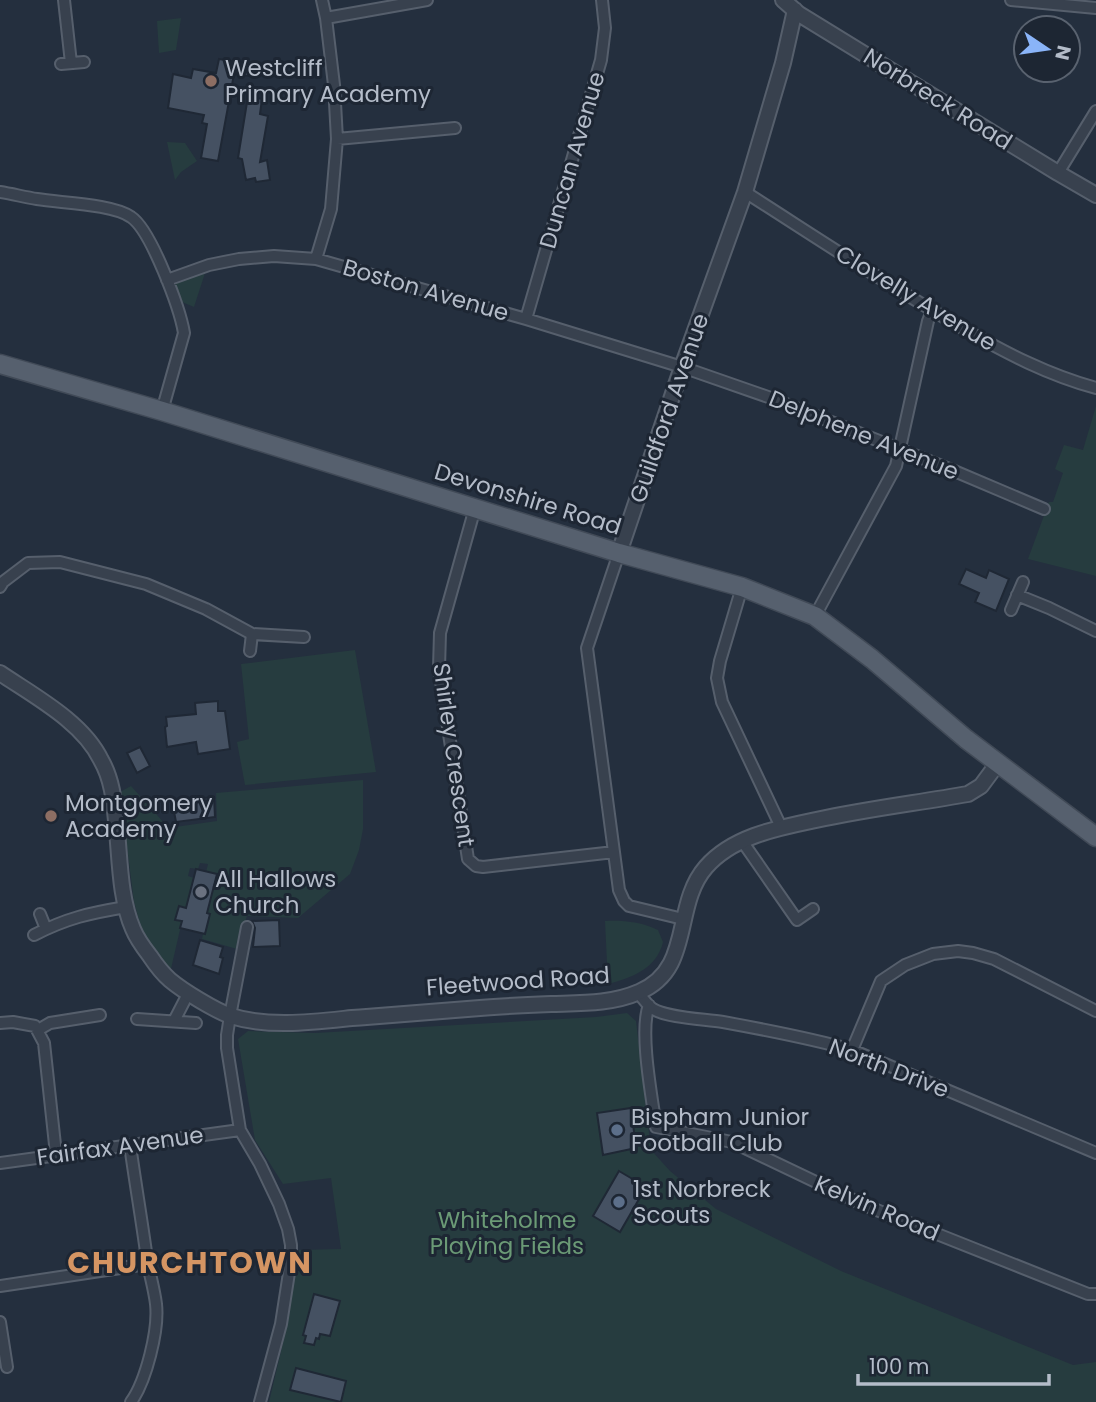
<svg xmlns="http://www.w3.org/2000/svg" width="1096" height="1402" font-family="Poppins,sans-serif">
<rect width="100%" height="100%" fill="#242f3e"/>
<path fill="#263c3f" d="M181,18L176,50L159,53L157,21Z
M167,142L185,143L197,161L181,172L175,180Z
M206,270L194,307L182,302L175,284L178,278Z
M1096,406V576L1028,559L1049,502H1053L1063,473L1055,469L1064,445L1083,450Z
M355,650L376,772L245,785L237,742L249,739L241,664Z
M363,780V829L359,850L350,874L298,918L247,916L239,940L237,949L202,939L204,928H207L210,914L207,913L217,875L206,872L208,864L200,863L198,869L190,868L188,876L194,878L186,908L179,907L176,920L182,921L170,973L142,931L134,902L120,792L131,786L165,824L175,827L217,821L216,793Z
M605,921C623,920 642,922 658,930L663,942C657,968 632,978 608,984Z
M627,1013L636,1021L651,1150L670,1171L716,1209L841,1271L1073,1365L1096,1362V1402H269L287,1326L299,1250L341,1249L331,1178L283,1184L255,1140L238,1039L248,1031L315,1033L596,1017Z"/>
<path fill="#455162" stroke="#1f2835" stroke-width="2" d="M219,59L251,64L249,76L234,74L218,161L201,158L207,124L202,123L204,115L168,108L173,74L191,78L193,69L216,73Z
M248,96L262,99L260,114L268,116L260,162L267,160L270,180L256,182L255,178L246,180L242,159L238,158Z
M966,569L986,578L989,570L1009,579L996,611L975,602L979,593L959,584Z
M218,701V711H225L230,749L198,754L196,742L167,747L165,727L167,726L166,717L196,714L195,703Z
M140,747L150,766L137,773L127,753Z
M214,797L215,817L176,822L172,801Z
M196,869L217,874L207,913L210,914L205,934L180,928L182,921L175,920L179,906L186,908Z
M279,920L280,946L253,947L255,928L252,921Z
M200,940L223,947L220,957L223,958L219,974L193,965Z
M631,1108L636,1148L603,1155L597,1113Z
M619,1171L646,1187L620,1232L593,1216Z
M314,1294L340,1301L330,1336L320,1334L319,1339L316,1338L314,1345L304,1343L306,1336L303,1335Z
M296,1368L346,1381L341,1402L290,1390Z"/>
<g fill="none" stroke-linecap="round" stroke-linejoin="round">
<defs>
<path id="minor" d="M64,0L71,63
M1011,0L1096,8
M326,18L427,0
M61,64L84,62
M337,139L455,128
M1058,173L1096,111
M0,192C12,194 25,197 37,199C61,203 113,204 131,217C151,230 180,309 184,333L162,411
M745,192C817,238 889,286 964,329C1006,353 1048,375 1096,388
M316,259L331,209L337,139L334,85L326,18L322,0
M167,280L209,265L239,259L274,256L316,259L526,319L682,367L771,398L952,470L1044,509
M526,319L601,60L605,28L602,0
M475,508L440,633L439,668L468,859L476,866L483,867L614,852
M619,553L587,648L619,890L624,901L629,906L683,919
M0,587L3,582L28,563L60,562L146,584L206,609L252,634L304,637
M742,587L720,661L717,678L722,702L781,827
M1017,595L1049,608L1096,631
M1011,610L1023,582
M815,616L896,466L928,321L932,311
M250,651L252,634
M742,841L797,920L813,909
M40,914L46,929
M247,927L230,1016L227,1035V1048L240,1130L260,1164L279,1204L288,1229L291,1245V1260L281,1324L260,1402
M34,935C67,918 90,913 126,907
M638,993C643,998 647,1005 653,1009C668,1018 705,1019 723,1022C767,1030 810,1038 852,1050L1096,1153
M649,1005C639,1031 652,1098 656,1127L732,1142L864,1205L1088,1294H1096
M137,1019L196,1023
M174,1021L189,992
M0,1023L13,1022L35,1026L44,1043L56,1154
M38,1030L50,1023L100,1015
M852,1050L881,981L905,965L933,954L958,951L973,953L994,959L1096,1011
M130,1145C135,1181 141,1216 146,1252C148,1269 154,1287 156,1304C159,1330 146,1381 131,1402
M0,1163L240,1130
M0,1286L147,1264
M0,1322L7,1367"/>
<path id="tertiary" d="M783,0L799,14L1058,173L1096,195
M619,553L682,367L745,192L783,63L795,10
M0,673C34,696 83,722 101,760C112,779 114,800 116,821C120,855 119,897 133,929C137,939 143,947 150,956C156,965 162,973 170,980C183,991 216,1011 231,1016C269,1028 314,1022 352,1018C395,1015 438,1011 480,1008C504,1006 527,1005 551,1004C580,1003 612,1004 639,992C694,969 672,906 706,867C733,836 778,828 816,820C866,809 917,803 968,794L981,786L998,763"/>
<path id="primary" d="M0,364L162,411L619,553L742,587L815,616L872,659L966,739L1096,837"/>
</defs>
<use href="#minor" stroke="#565f6c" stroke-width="14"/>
<use href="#tertiary" stroke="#565f6c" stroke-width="18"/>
<use href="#primary" stroke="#414a57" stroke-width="21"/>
<use href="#minor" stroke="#38414e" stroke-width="10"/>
<use href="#tertiary" stroke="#38414e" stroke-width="14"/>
<use href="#primary" stroke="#56606e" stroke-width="18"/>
</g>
<g fill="#8d6e63" stroke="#1d2633" stroke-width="2.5">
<circle cx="211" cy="81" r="7"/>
<circle cx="51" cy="816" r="7"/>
</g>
<circle fill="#6b7280" stroke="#1d2633" stroke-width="2.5" cx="201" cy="892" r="7"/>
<g fill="#5c6f8a" stroke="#1d2633" stroke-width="2.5">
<circle cx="617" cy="1130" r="7"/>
<circle cx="619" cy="1202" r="7"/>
</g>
<g text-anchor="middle" stroke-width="6" stroke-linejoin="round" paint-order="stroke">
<g font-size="23" fill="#b4bcc9" stroke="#1d2633" text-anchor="start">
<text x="225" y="76">Westcliff<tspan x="225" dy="26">Primary Academy</tspan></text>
<text x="65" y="811">Montgomery<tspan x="65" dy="26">Academy</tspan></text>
<text x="215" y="887">All Hallows<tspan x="215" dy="26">Church</tspan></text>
<text x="631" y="1125">Bispham Junior<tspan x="631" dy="26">Football Club</tspan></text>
<text x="633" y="1197">1st Norbreck<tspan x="633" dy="26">Scouts</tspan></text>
</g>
<g font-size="23" fill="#b4bcc9" stroke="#1d2633">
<text transform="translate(938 99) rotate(32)" y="8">Norbreck Road</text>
<text transform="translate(572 160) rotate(-74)" y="8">Duncan Avenue</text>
<text transform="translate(426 290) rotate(16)" y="8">Boston Avenue</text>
<text transform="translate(916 298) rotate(31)" y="8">Clovelly Avenue</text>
<text transform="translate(669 408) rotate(-71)" y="8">Guildford Avenue</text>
<text transform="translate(864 435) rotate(22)" y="8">Delphene Avenue</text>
<text transform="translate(528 499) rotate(17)" y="8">Devonshire Road</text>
<text transform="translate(454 755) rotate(82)" y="8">Shirley Crescent</text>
<text transform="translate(518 981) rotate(-4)" y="8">Fleetwood Road</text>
<text transform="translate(889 1068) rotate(21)" y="8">North Drive</text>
<text transform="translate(120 1146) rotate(-8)" y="8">Fairfax Avenue</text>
<text transform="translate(877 1208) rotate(23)" y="8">Kelvin Road</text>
</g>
<g font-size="23" fill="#6b9a76" stroke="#1d2633">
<text x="507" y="1228">Whiteholme<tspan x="507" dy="26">Playing Fields</tspan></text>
</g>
<g font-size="30" font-weight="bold" letter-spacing="2" fill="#d59563" stroke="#1d2633">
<text x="190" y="1273">CHURCHTOWN</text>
</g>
</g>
<g transform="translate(1047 49) rotate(103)"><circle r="33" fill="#1d2633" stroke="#59626f" stroke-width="2"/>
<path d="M0-5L12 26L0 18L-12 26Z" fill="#8ab4f8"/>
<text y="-10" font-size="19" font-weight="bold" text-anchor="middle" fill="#b4bcc9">N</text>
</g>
<path d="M858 1374v10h191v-10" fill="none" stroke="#b4bcc9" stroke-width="3.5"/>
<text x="869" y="1374" font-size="21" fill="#b4bcc9" stroke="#1d2633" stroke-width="5" paint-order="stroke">100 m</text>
</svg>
